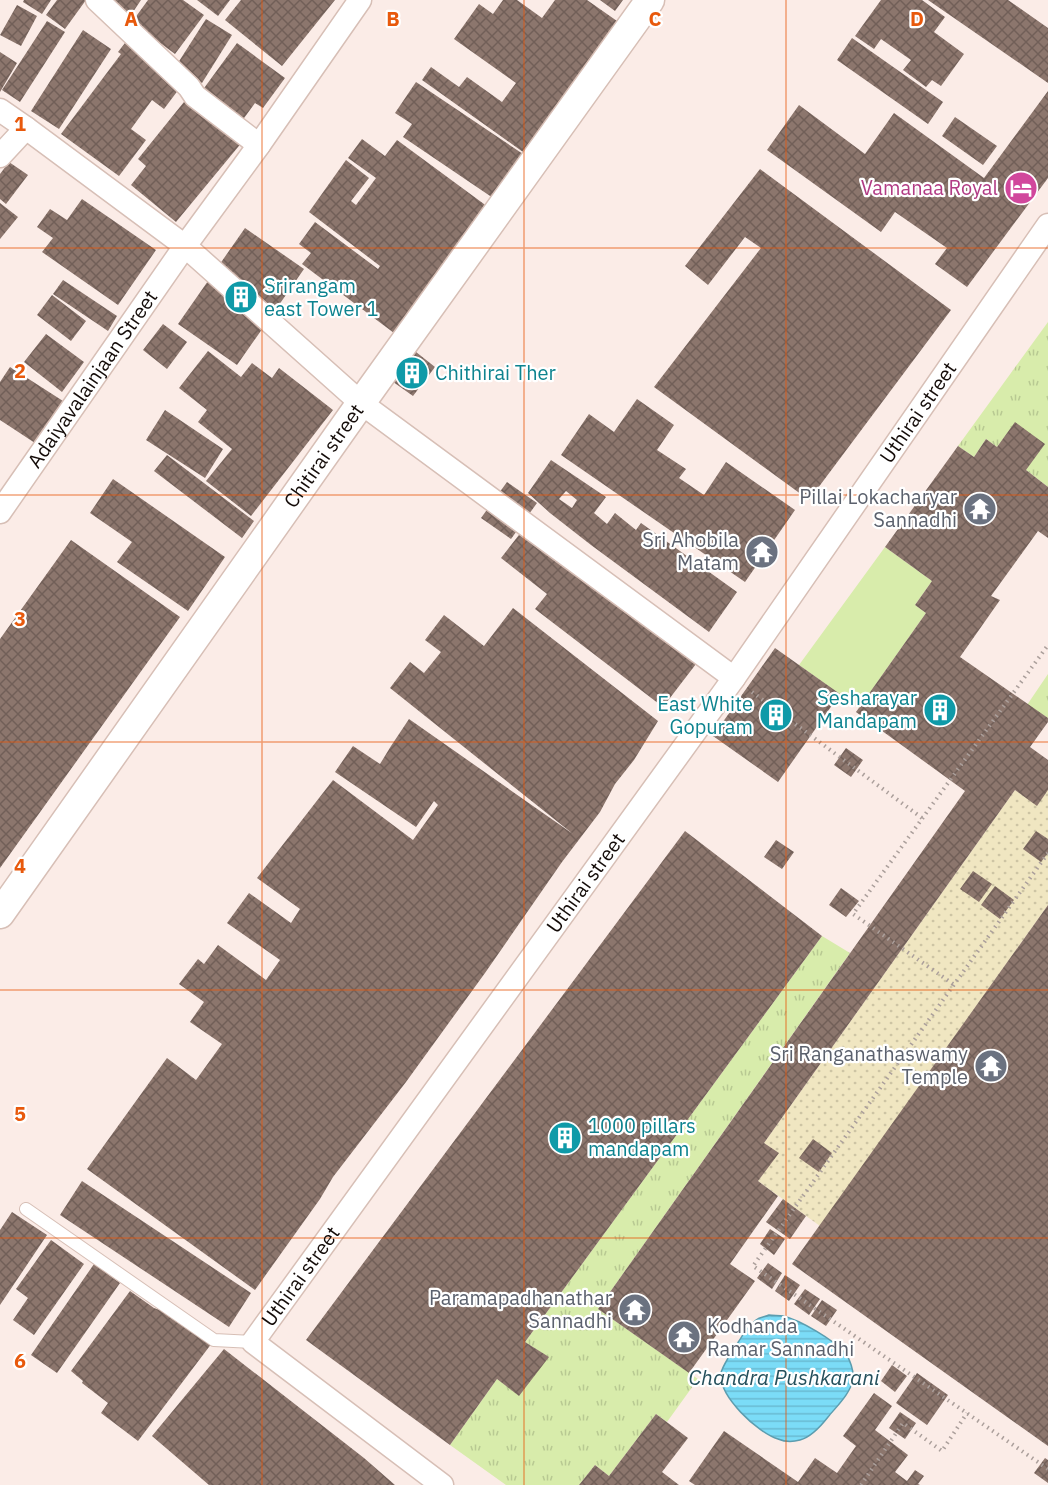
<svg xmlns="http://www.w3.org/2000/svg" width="1048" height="1485" font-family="'IBM Plex Sans',sans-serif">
<defs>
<pattern id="grass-tufts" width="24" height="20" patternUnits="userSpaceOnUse" patternTransform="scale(1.5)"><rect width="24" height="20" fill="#d8ecab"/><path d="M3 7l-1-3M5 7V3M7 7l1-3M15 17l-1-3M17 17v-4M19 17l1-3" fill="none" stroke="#b8c992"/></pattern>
<pattern id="sand-dots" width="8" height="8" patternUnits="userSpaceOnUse" patternTransform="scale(1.5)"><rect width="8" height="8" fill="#f0e6c1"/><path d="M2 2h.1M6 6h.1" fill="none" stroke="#cdc4a4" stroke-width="1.8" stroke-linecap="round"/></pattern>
<pattern id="water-rules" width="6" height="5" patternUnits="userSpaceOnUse" patternTransform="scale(1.5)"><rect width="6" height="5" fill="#7bdcf7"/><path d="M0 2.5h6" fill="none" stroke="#69bbd2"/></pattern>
<pattern id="building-cross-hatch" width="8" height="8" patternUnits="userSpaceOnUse" patternTransform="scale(1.5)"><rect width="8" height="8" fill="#8c766d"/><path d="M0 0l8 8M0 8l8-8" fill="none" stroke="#715f58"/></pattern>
</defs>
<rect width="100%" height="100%" fill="#fbece7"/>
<path fill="url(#grass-tufts)" d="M1048,322V487L1026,470L1015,423L997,447L986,439L974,457L958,446Z
M1048,674V718L1027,705Z
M822,936L850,953L598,1309L698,1379L667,1422L656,1414L609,1476L595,1465L579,1485H506L450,1445L497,1379L519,1395L548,1357L525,1342Z"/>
<path fill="url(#sand-dots)" d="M1015,790L1037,805L1048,790V905L820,1226L758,1181L778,1153L764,1143Z"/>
<path fill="#d8ecab" d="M885,547L932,581L915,605L926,613L859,708L799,665Z"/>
<path fill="url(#water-rules)" stroke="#5c9daf" stroke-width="1.5" d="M769,1315C773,1316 779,1315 783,1316C800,1320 834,1340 845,1353C850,1359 854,1371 853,1379C851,1393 836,1407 828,1417C821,1426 811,1437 800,1440C793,1442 785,1442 778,1439C758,1433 718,1396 721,1373C723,1364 734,1349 739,1341C743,1334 750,1325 756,1320C760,1317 765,1317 769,1315Z"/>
<path fill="url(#building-cross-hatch)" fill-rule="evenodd" d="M24,0H51L42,14L23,2Z
M57,0H86L65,29L46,15Z
M109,0H141L131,15Z
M148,0H183L204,15L175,54L132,22Z
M197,0H230L218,16Z
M241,0H335L282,66L225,20Z
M503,0H517L542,18L555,0H587L617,21L523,152L422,80L431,67L459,87L467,77L502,102L516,83L454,39L479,4L493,14Z
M600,0H623L615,11Z
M881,0H922L945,17L934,32L964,54L941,86L932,80L926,87L903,70L911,60L881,39L874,49L855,36Z
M928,0H1008L1048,28V83Z
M17,5L37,16L21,46L0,35Z
M206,19L232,35L202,83L176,66Z
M47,21L65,32L20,102L2,90Z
M83,30L111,49L59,129L31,111Z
M852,38L943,102L928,124L837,60Z
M125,43L182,85L164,109L152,100L131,129L146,140L119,176L61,134L121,54L118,52Z
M237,43L285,78L263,108L255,103L239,125L199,95Z
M0,52L17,63L0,92Z
M416,82L526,156L496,200L403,137L412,124L395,113Z
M1048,91V178L967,287L935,264L947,248L895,212L881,232L767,150L799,105L865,154L894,113L984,178Z
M188,97L243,141L176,222L131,185L146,166L138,159Z
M955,117L997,146L983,165L942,136Z
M362,139L385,156L397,140L488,207L394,333L302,264L311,253L299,244L315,222L378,269L380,266L309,212L346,160L369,178L351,201L356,205L376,178L348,158Z
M9,162L28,175L6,204L0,199V174Z
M760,169L951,310L809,500L654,387L761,248L745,237L708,285L685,266Z
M82,199L156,250L118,305L42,252L53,238L37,227L50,209L67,220Z
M0,203L18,217L0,239Z
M245,228L304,269L237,365L178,324Z
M63,280L117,316L108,331L53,294Z
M52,295L86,321L71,341L37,315Z
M163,324L187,342L167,369L143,350Z
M46,334L84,362L62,392L24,362Z
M411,348L435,367L413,396L389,379Z
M208,351L241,377L252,363L272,378L279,368L333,410L251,516L206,481L232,449L198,422L207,410L179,388Z
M10,367L63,401L35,443L0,420V382Z
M637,399L674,425L657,450L686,469L679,478L704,495L726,462L795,510L745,582L561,455L589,414L614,432Z
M165,410L223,449L205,478L146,440Z
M1015,422L1045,444L1026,470L1048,487V538L1038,531L991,596L1000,600L960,657L1048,718V722L1030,747L1048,760V790L1037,806L1015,790L764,1143L779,1153L758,1181L778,1196L730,1264L755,1281L689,1373L598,1309L965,791L856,712L926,613L915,605L932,581L885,547L958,446L974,457L986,439L997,447Z
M167,455L254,521L242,538L154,471Z
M551,460L606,497L594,513L607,524L615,513L636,530L641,523L737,592L709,632L591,545L550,513L528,493ZM566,491L577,500L572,508L559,499Z
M113,479L225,557L188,611L117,562L132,542L90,513Z
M507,482L537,503L511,539L481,518Z
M522,531L696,664L663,707L535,609L547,594L501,558Z
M71,540L180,617L0,868V639Z
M513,608L658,721L634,760L615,784L600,812L562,862L485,973L406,1082L333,1177L320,1199L255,1290L87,1169L167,1058L196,1080L222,1044L190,1022L204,1002L179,984L198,959L204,964L218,945L266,980L280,960L227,923L249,893L291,923L300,909L257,878L333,780L413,840L438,805L434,801L416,827L335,772L353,746L380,764L391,746L409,719L573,834L390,688L410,662L424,673L441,652L425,640L444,615L484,646Z
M775,648L840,694L778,782L713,736Z
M846,748L863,760L851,777L834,765Z
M685,831L822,936L525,1342L549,1357L519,1396L497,1379L450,1445L306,1340Z
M1036,831L1048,839V853L1041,862L1023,849Z
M776,840L794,852L782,869L764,857Z
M973,871L992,884L979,902L960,889Z
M995,886L1014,900L1000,919L981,905Z
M841,888L859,901L846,917L829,905Z
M1048,905V1446L792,1264Z
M813,1139L832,1153L819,1172L799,1158Z
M82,1181L251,1293L229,1327L60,1215Z
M783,1199L806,1216L790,1239L766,1222Z
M12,1212L47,1235L0,1305V1230Z
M770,1229L785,1239L774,1255L760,1244Z
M51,1240L84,1264L34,1335L13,1320L28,1298L16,1289Z
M768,1263L782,1273L772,1289L757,1278Z
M94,1264L120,1283L57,1373L31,1355Z
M785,1275L800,1285L789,1301L775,1291Z
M805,1289L820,1299L809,1315L794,1304Z
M130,1291L154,1308L174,1315L212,1343L138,1441L101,1413L108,1403L82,1383L83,1381L71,1371Z
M822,1300L837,1310L826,1326L811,1316Z
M224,1349L364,1458L395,1485H209L152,1436Z
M892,1365L907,1376L895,1392L881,1381Z
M917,1373L948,1395L927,1425L896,1403Z
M874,1393L892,1406L875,1430L908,1455L895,1472L907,1481L915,1470L924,1476L918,1484L920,1485H695L689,1481L724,1431L798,1482L815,1458L837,1473L856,1446L843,1436Z
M900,1412L916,1423L905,1439L889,1428Z
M656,1414L688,1438L662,1472L679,1485H579L595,1465L609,1476Z
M1045,1458L1048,1460V1483L1034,1473Z"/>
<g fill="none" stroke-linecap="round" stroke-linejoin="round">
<defs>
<path id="service" d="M26,1209L214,1340L253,1342"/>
<g id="minor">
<path d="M97,0L189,87L195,96L259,145"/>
<path d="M0,110L26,128L185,246L361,403L734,678"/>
<path d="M0,156L26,128"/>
<path id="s1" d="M0,512L185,246L259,145L360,0"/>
<path id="s2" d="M442,1485L253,1342L734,678L1048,225"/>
</g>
<g id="tertiary">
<path id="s3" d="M0,914L361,403L650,0"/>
</g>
</defs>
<use href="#service" stroke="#d7bfb6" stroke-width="14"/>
<use href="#minor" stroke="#d7bfb6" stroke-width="25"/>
<use href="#tertiary" stroke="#d7bfb6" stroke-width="31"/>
<path stroke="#ab9f9b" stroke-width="4" stroke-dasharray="1.5 4.5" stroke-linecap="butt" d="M752,692L922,818
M1048,853L753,1266L1048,1469
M953,984L853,914L1048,645
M861,1485L903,1423L942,1451L967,1413"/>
<use href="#service" stroke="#fff" stroke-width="12"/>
<use href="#minor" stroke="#fff" stroke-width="22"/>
<use href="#tertiary" stroke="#fff" stroke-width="28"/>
</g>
<path fill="none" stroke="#e8590c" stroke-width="1.5" stroke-opacity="0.55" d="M262,0V1485M524,0V1485M786,0V1485M0,248H1048M0,495H1048M0,742H1048M0,990H1048M0,1238H1048"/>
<defs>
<symbol id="hotel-disc" viewBox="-11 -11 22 22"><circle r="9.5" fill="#d1479c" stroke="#fff"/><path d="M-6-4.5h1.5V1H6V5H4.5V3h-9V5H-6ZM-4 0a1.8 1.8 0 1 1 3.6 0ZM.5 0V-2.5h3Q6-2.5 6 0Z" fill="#fff"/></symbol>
<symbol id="building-disc" viewBox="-11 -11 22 22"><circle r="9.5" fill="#0f9aa8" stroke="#fff"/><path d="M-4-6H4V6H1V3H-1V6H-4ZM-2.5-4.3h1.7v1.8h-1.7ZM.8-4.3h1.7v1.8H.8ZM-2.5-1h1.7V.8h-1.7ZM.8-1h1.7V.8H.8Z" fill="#fff"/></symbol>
<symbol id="temple-disc" viewBox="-11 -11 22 22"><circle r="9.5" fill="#6b7280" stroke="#fff"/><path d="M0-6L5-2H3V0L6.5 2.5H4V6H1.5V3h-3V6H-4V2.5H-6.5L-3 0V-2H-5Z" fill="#fff"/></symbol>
</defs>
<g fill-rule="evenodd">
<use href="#hotel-disc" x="1002" y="169" width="38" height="38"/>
<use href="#building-disc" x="222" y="278" width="38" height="38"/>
<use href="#building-disc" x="393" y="354" width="38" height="38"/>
<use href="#temple-disc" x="961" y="490" width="38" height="38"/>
<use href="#temple-disc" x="743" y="533" width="38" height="38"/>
<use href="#building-disc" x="921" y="691" width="38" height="38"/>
<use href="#building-disc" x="757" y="696" width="38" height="38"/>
<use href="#temple-disc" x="972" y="1047" width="38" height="38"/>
<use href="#building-disc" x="546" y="1119" width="38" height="38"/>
<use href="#temple-disc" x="616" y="1291" width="38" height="38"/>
<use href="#temple-disc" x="665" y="1318" width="38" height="38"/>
</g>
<g text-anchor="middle" stroke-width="4.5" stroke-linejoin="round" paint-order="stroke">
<g font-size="20" fill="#b23c85" stroke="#fff" text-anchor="end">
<text x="998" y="195">Vamanaa Royal</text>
</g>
<g font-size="20" fill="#0d838f" stroke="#fff" text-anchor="start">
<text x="264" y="293">Srirangam<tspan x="264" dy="23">east Tower 1</tspan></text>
<text x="435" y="380">Chithirai Ther</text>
<text x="917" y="705" text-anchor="end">Sesharayar<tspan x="917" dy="23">Mandapam</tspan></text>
<text x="753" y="711" text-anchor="end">East White<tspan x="753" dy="23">Gopuram</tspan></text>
<text x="588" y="1133">1000 pillars<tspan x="588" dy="23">mandapam</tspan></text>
</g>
<g font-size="20" fill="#130b08" stroke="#fff">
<text dy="7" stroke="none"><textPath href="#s1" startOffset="162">Adaiyavalainjaan Street</textPath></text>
<text dy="7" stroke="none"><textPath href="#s2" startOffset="1380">Uthirai street</textPath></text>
<text dy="7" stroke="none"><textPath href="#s3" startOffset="561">Chitirai street</textPath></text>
<text dy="7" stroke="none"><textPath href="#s2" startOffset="804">Uthirai street</textPath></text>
<text dy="7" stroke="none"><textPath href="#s2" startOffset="318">Uthirai street</textPath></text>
</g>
<g font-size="20" fill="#5b616d" stroke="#fff" text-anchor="end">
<text x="957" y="504">Pillai Lokacharyar<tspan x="957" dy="23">Sannadhi</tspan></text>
<text x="739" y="547">Sri Ahobila<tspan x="739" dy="23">Matam</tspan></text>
<text x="968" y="1061">Sri Ranganathaswamy<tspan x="968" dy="23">Temple</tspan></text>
<text x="612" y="1305">Paramapadhanathar<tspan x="612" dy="23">Sannadhi</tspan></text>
<text x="707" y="1333" text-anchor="start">Kodhanda<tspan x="707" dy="23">Ramar Sannadhi</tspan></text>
</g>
<g font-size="21" font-style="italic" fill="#25505c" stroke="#fff">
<text x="784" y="1385">Chandra Pushkarani</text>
</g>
</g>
<g font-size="20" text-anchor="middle" font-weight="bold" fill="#e8590c" stroke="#fff" stroke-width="4.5" stroke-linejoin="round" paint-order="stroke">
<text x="131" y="26">A</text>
<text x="393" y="26">B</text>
<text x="655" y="26">C</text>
<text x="917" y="26">D</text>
<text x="20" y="131">1</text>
<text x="20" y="378">2</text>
<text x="20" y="626">3</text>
<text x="20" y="873">4</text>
<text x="20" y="1121">5</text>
<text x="20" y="1368">6</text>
</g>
</svg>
